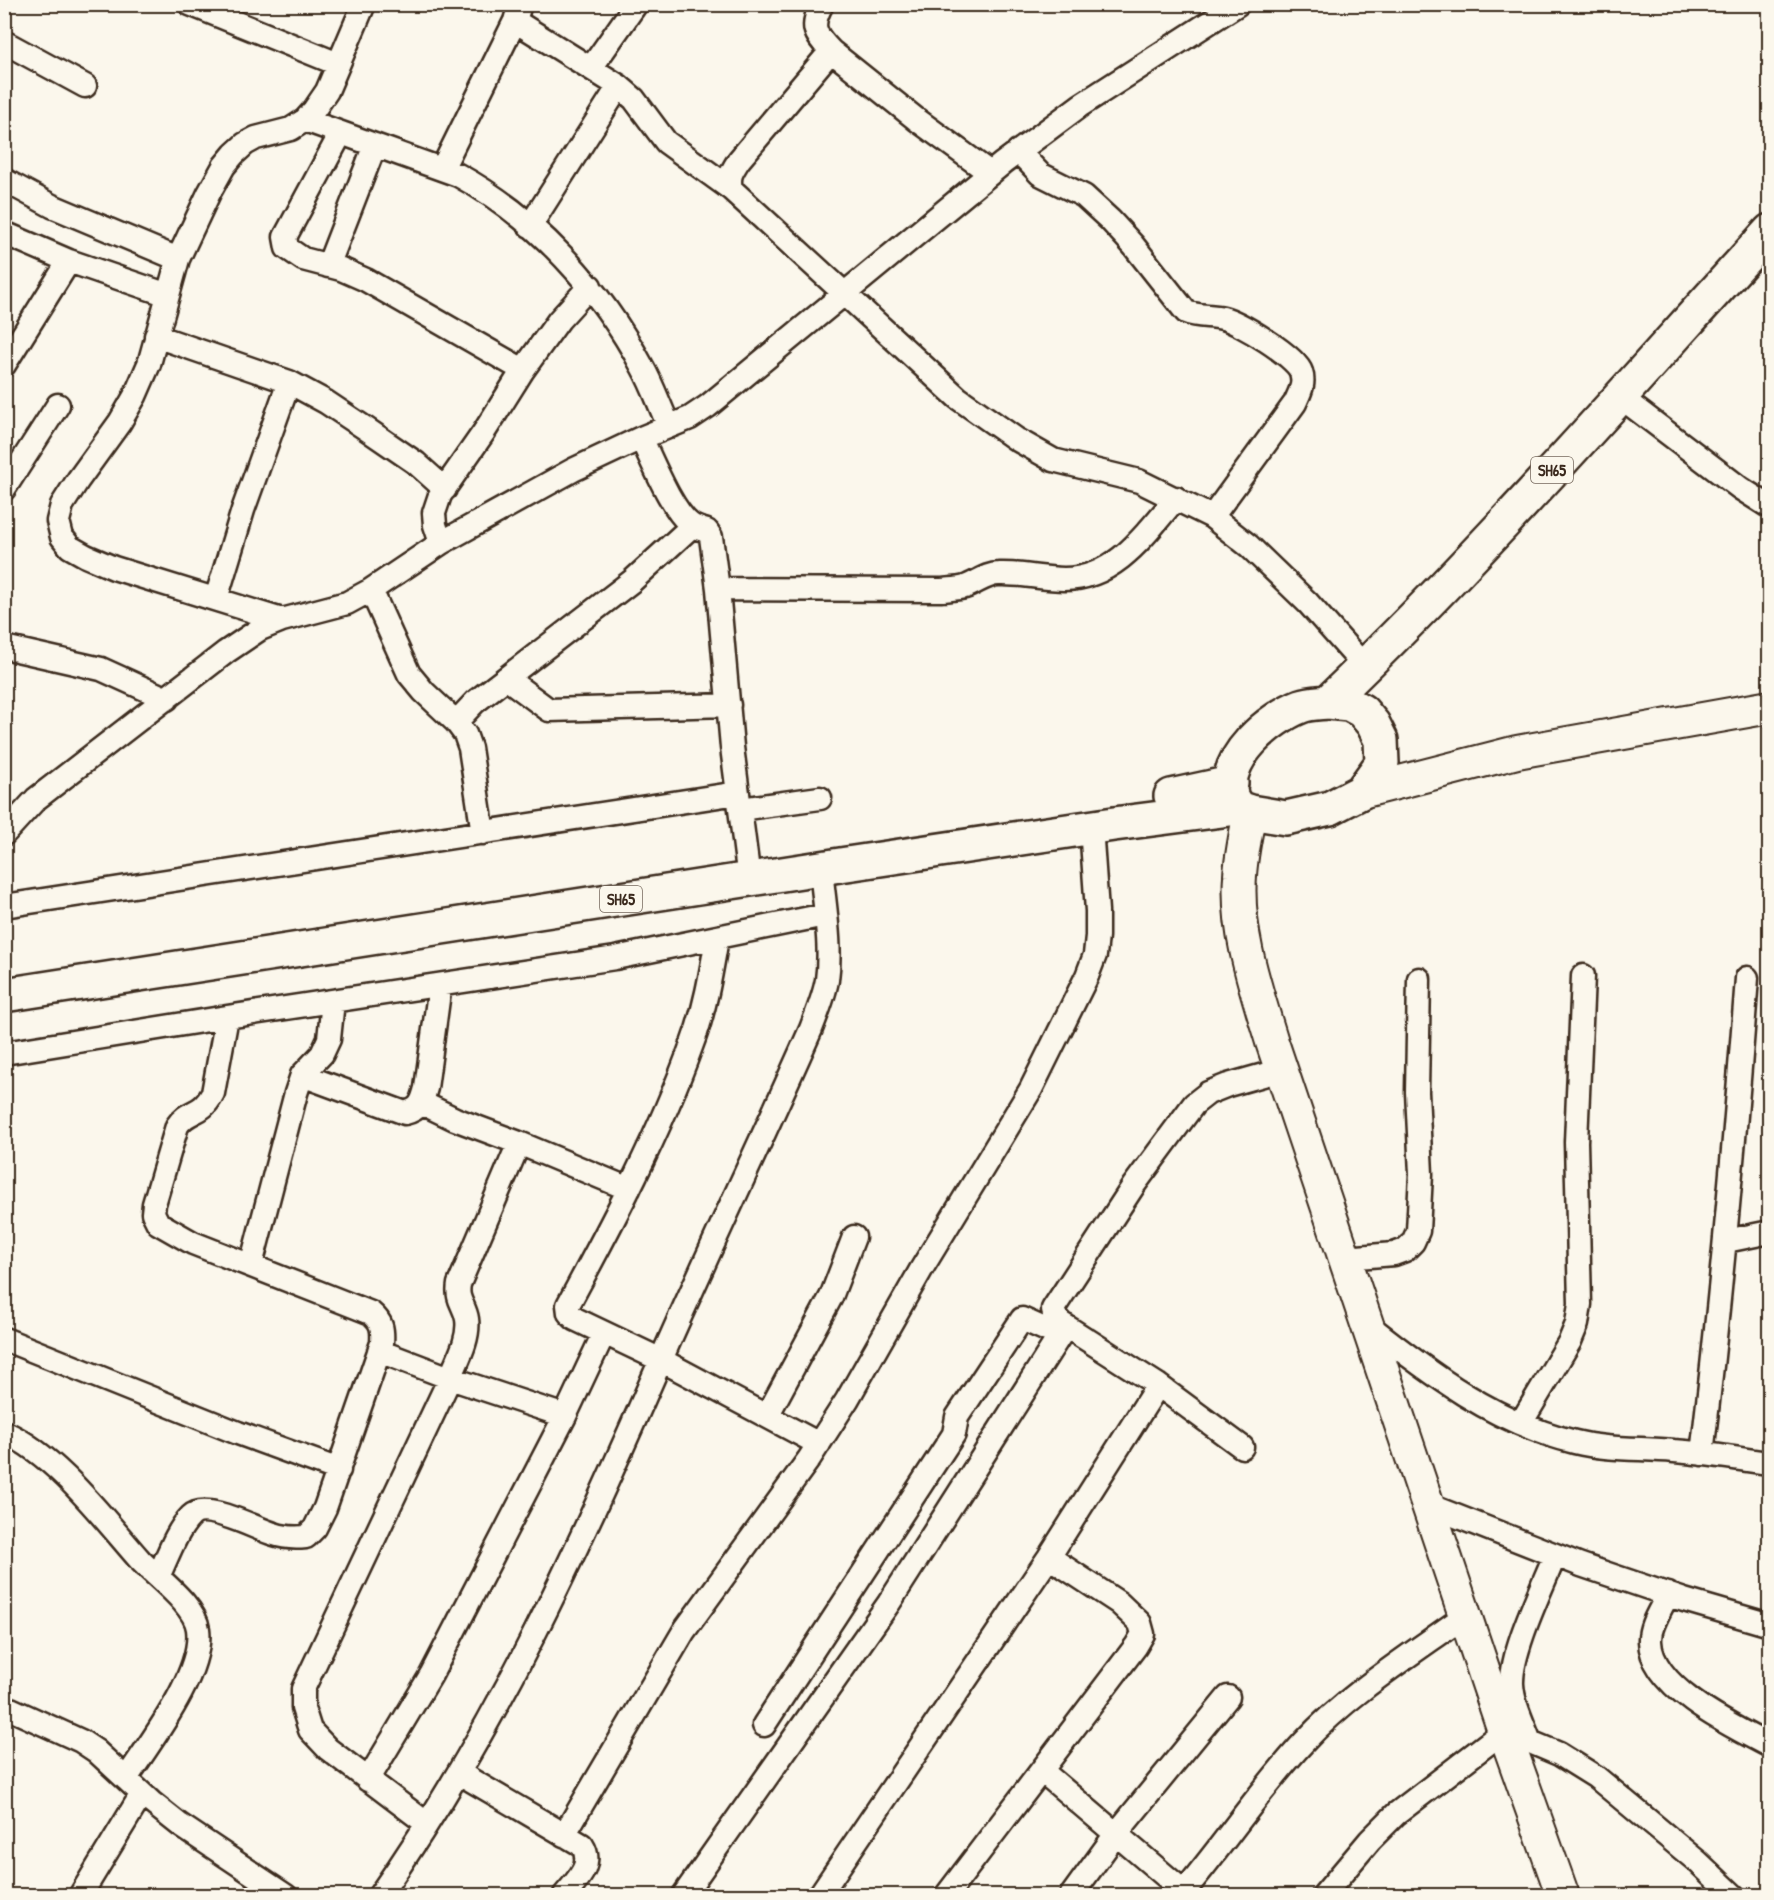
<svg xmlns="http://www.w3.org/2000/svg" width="1774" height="1900" font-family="'Patrick Hand',sans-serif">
<rect width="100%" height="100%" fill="#fbf7ec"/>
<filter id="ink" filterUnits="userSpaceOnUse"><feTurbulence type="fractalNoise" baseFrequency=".0167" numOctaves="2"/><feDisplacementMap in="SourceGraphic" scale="12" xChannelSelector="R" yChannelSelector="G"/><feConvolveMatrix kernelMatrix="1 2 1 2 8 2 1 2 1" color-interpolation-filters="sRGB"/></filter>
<g filter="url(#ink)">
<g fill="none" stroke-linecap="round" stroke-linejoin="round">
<defs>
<path id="street" d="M190,4L338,64
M822,4C810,26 814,34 831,51L916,119L990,173
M515,21L619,86L634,99L666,142L731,189
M4,42L85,86
M831,51L739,160C732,171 728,176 731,189L958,398L1016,439L1053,460L1139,481L1212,517L1249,546L1308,603L1365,667
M591,68L636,4
M305,120L458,175C537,218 601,289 643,368C653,386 660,407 669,426
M341,133L285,237L287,248L303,259L341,269L366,280L523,370
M1018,151L1040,174L1084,196L1110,220L1133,245L1186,312C1198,317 1210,315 1223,318C1239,322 1296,356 1301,372C1305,384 1300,392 1295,403L1212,517
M442,169L515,21L520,4
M4,180L52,206L178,259
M530,226L619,86
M4,233L69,261L168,295
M328,266L375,145
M156,336L289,382L326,402L365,428L416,463L445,489
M4,365L69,261
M1619,396L1740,488L1770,507
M641,438C652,460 671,509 690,524C695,528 701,529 707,531L711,537L718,589L732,747L749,879
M4,489L58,405
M441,543L435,525L434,513L440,495L484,432L523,370L559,320L590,286
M718,589L942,590C949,589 958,589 965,587C977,583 986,574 999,574C1021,573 1042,579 1064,579C1116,579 1146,533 1176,498
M371,590L409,674L424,692L456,722L465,734L470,748L483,833
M216,599L243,510L289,382
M282,620L114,568L86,556L70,547L62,537L58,521L62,505L78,480L120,422L135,396L149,364L178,259L209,193L224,166L234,154L245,144L256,138L291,129L305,120L314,110L327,91L364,4
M4,647L101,669L167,699
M506,678L549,710L729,705
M456,722L475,702L632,581L692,526
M740,809L820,798
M4,834L36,799L226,652L260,629L282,620L347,603L371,590L441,543L573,470L641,438L690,418L708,406L1003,163L1081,105L1238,4
M4,906L738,793
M717,938C711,974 705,1010 692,1044C659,1135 614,1220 568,1305L569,1313L575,1319L661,1360L819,1444
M4,1053L227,1017L615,958L825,915
M302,1075L405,1113C420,1109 422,1103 426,1088L440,985
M422,1103L455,1119L519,1143L629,1189
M1726,1241L1770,1232
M1345,1258L1394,1254L1405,1250L1413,1242L1418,1231L1421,1174L1417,1092L1419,979
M251,1265L296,1093L302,1075L322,1054L329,1039L333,1001
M1366,1323C1429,1373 1495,1423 1575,1442C1607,1450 1641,1448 1674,1451C1706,1453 1738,1459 1770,1463
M4,1339L238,1433L339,1470
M379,1351L450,1378L565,1416
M767,1416L831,1297L854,1237
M1521,1423L1570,1341L1577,1324L1580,1304L1576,1142L1583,976
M4,1432C56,1455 103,1518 140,1560C157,1578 195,1605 198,1629C204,1673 150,1742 126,1779
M1242,1447L1158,1385L1061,1323L1054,1315L1053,1309L1134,1185L1194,1104L1208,1093L1228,1085L1281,1070
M1702,1454C1721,1295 1735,1137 1747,978
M1428,1505L1581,1565L1684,1600L1770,1625
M158,1577C167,1558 176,1531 191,1516C206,1501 256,1529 274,1534C285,1538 295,1538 306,1537L315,1528L325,1508L382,1343C383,1329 382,1322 371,1313L193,1243L158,1223L153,1213L154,1204L177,1126C189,1108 201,1117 213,1093L227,1017
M1668,1594C1662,1608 1649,1625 1650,1641C1651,1688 1733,1727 1770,1746
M4,1706L81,1741L96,1751L151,1802L180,1825L286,1896
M764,1725L954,1434L957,1417L1022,1319L1060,1336
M1530,1742C1523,1723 1513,1704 1512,1684C1511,1650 1542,1588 1555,1555
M1042,1771L1189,1896
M459,1773L582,1845C595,1865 576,1881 564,1896
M368,1780L431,1675L565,1416L604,1333
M426,1823L328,1749L310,1730L303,1708V1689L450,1378C457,1361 470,1339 467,1319C465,1305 456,1301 459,1284L519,1143
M564,1835L684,1631L809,1459L847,1400L922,1268L1031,1089L1087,976L1095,955L1097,936V911L1091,827
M80,1896L142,1794
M379,1896C496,1730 580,1546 660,1362C709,1250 762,1140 811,1029C817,1013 824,997 827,980C832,944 824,904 821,868
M683,1896L889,1603L1066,1326
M819,1896L1049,1557L1158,1385
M946,1896L1136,1646L1143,1634L1140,1623L1119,1603L1049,1557
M1071,1896L1116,1834L1228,1697
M1180,1896C1223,1846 1259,1790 1304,1742C1348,1694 1412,1654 1466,1615
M1323,1896L1370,1840L1396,1814L1504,1731L1559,1754L1596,1777L1698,1862L1734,1896"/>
<path id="secondary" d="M1361,792L1517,752L1770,707
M1250,812C1246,833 1241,855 1240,876C1236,933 1256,989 1272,1042L1504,1731L1563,1896"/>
<path id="primary" d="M1328,702C1484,553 1625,390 1770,231
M1328,702L1349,704L1362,711L1373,724L1381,740L1382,763L1361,792L1330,808L1286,818L1250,812L1238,808C1236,804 1232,800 1231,795C1223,757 1270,718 1301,706C1309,703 1319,703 1328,702Z
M1171,796L1231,783
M4,995L840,865L1114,824L1238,808"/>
</defs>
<use href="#street" stroke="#3b2a1e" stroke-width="27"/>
<use href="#secondary" stroke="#3b2a1e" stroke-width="36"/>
<use href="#primary" stroke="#3b2a1e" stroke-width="38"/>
<use href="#street" stroke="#fbf7ec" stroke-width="22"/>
<use href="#secondary" stroke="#fbf7ec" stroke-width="32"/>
<use href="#primary" stroke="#fbf7ec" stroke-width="33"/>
</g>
</g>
<g text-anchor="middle" stroke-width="6" stroke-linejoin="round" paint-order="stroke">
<g fill="#fbf7ec" stroke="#75685c" stroke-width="1.5">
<rect x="1531" y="457" width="42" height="26" rx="4.5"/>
<rect x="600" y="886" width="42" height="26" rx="4.5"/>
</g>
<g font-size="16" font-weight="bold" fill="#3b2a1e">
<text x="1552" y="476">SH65</text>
<text x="621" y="905">SH65</text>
</g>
</g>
<rect width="1774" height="1900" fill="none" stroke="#fbf7ec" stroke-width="24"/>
<rect x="12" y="12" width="1750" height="1876" fill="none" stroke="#3b2a1e" stroke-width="2" filter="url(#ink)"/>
</svg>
